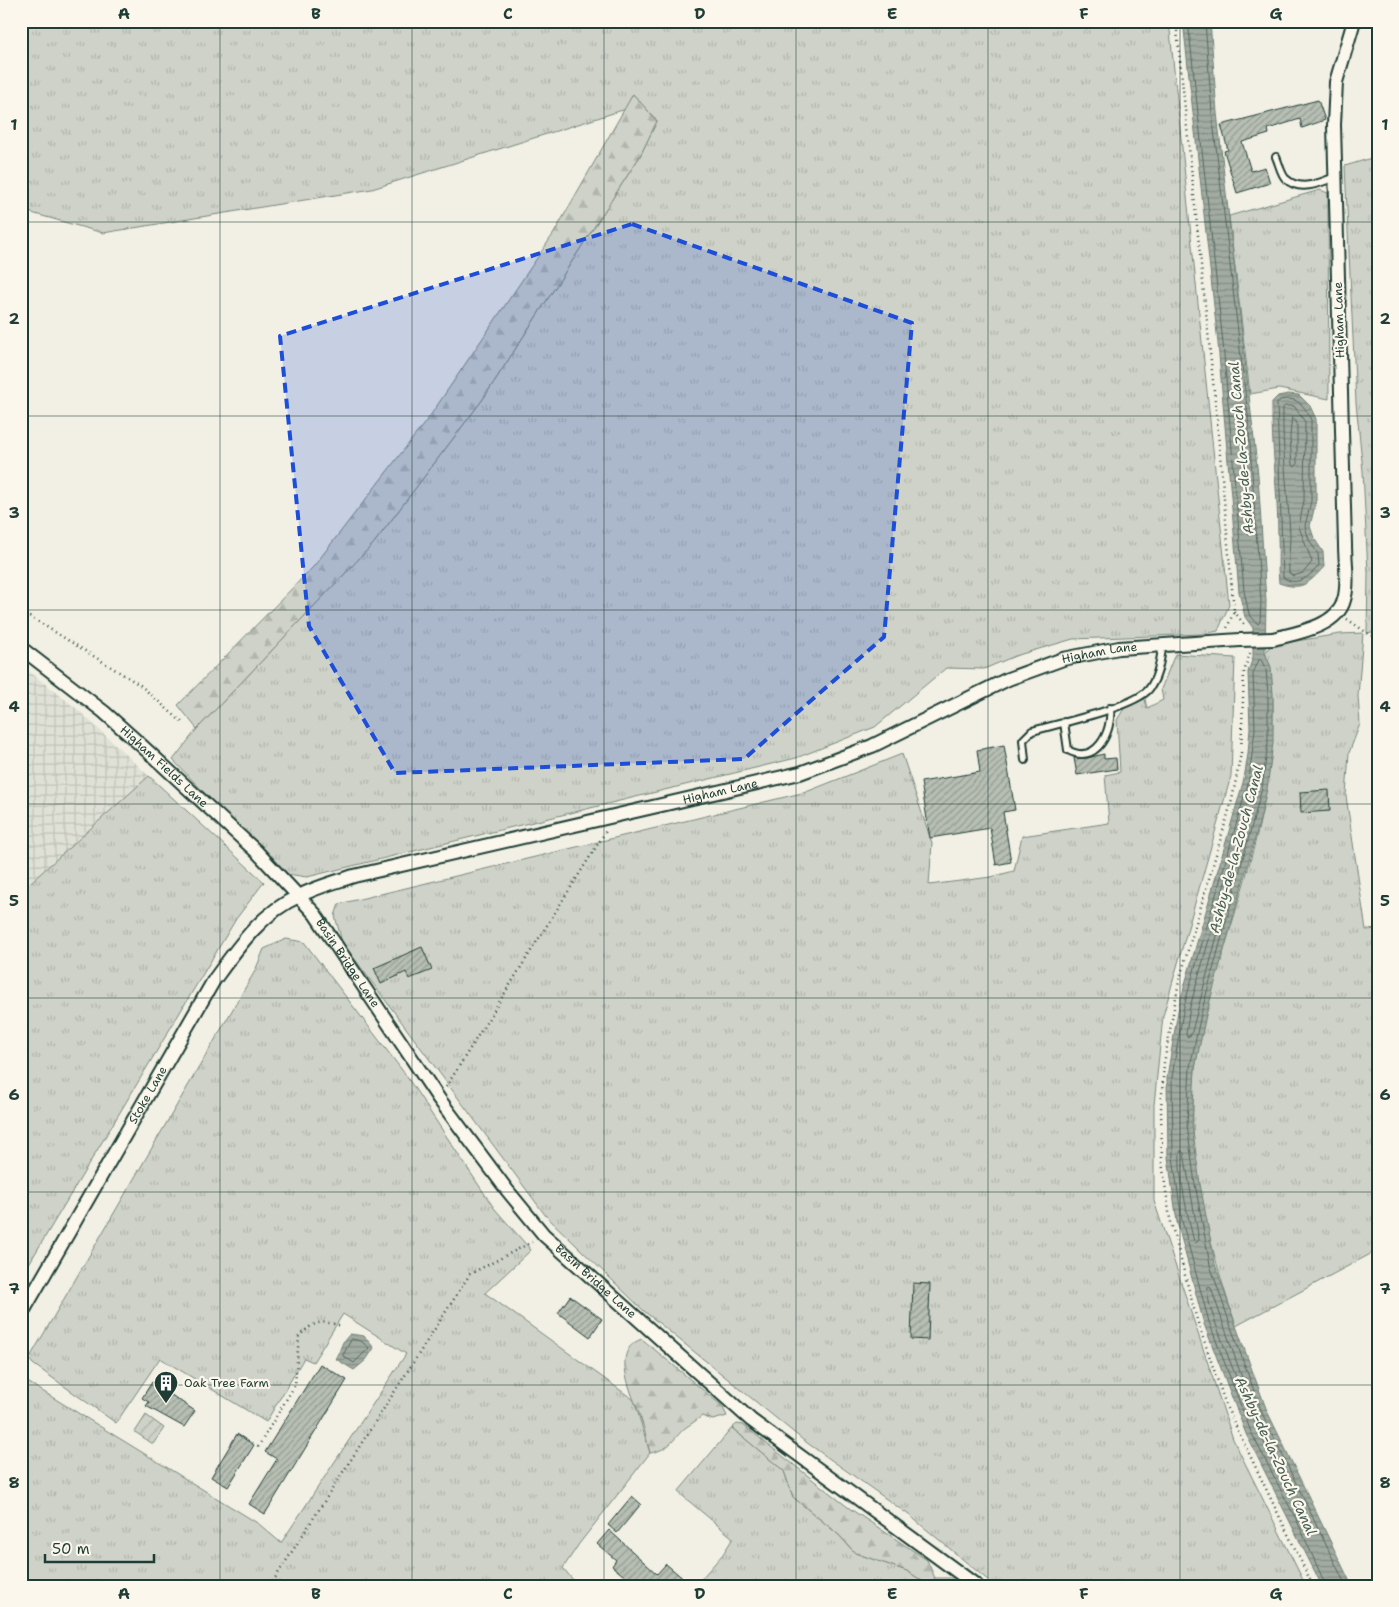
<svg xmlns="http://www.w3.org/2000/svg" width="1399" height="1607" font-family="'Shantell Sans',sans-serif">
<defs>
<pattern id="industrial-grid" width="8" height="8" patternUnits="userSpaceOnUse" patternTransform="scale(1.25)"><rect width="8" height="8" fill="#e0e1d6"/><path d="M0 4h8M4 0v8" fill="none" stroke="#c0c2b8"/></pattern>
<pattern id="grass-tufts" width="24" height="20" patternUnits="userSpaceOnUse" patternTransform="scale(1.25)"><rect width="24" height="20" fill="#cfd2c8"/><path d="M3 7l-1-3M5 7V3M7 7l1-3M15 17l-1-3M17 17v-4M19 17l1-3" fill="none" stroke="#b1b5ac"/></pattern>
<pattern id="forest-firs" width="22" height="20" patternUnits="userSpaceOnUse" patternTransform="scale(1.25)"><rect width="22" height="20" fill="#cfd2c8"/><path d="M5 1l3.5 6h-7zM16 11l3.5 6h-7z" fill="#b1b5ac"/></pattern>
<pattern id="garden-furrows" width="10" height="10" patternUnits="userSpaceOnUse" patternTransform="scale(1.25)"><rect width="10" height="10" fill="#cfd2c8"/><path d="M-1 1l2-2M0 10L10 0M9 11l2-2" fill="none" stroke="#b1b5ac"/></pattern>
<pattern id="water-rules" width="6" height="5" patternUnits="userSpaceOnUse" patternTransform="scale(1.25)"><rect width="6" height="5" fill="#a2aba1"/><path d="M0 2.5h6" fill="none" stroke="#838c84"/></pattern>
<pattern id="building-hatch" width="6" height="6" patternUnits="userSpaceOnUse" patternTransform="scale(1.25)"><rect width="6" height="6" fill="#b7beb3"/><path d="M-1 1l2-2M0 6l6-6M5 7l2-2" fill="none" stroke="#949c92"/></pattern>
</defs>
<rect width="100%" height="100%" fill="#f2f0e5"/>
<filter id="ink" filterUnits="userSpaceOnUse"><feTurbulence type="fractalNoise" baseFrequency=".02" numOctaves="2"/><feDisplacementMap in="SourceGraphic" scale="10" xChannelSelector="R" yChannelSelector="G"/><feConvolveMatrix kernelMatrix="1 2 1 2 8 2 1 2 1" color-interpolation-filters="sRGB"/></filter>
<g filter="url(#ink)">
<path fill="url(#industrial-grid)" d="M21,665L76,708L149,776L21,891Z"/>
<path fill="url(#grass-tufts)" stroke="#77887e" d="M21,21H1169L1229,605L1218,631L1203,634L1073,639L1015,656L984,669L946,668L875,727L796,758L307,877L287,874L268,859L173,760L197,729L374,543L483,399L640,156L657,121L633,94L626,109L372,189L103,233L21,210Z
M1378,156V631L1367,633L1368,573L1363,471L1356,403L1345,166Z
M1320,190L1328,193L1329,399L1279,389L1250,394L1229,216Z
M1363,633L1358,696L1360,724L1349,753L1346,796L1366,930L1378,929V1250L1236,1326C1209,1244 1185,1157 1195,1070C1199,1038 1208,1005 1217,974C1241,890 1273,804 1273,716C1273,695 1273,674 1265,653L1271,645L1340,634Z
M1175,654L1235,658L1231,776L1163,1016L1154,1105V1201L1233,1439L1306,1586H995L909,1515L803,1440L644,1311L546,1216L342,942L335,916L339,904L806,792L902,754L932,843L929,885L991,877L1014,871L1022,836L1109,823L1105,775L1120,772L1117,720L1125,707L1145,699L1147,708L1163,700L1161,689Z
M149,776L264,882L236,919L21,1277V891Z
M286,939L304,942L405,1074L494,1208L531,1250L485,1293L634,1400L650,1453L579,1544L563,1568L578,1586H21V1378L259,1524L281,1543L406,1354L343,1314L313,1362L304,1358L266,1422L160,1358L116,1423L33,1364L29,1359L255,971L264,949Z
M732,1428L784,1471L793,1497L839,1535L855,1553L907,1571L921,1580L925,1586H695L723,1554L733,1538L678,1492Z
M935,1578H951L962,1586H928Z"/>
<path fill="url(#forest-firs)" stroke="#77887e" d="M633,94L657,121L640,156L483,399L374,543L197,729L178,705L314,566L430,416L554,233Z
M642,1339L722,1406L727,1416L713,1420L702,1416C697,1420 691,1424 685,1428C671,1441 671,1449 650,1453C647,1442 645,1430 641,1419C634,1397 608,1350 642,1339Z
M737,1424L743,1425L849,1508L927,1560L935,1578L925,1586L921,1580L907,1571L855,1553L839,1535L793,1497L784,1471L732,1428Z"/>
<path fill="url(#garden-furrows)" stroke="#77887e" d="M146,1415L164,1428L153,1444L135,1432Z"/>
<path fill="url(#water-rules)" stroke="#6e7f75" d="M1183,21H1210L1217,113L1258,475L1266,601L1265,653L1271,667L1273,694V743L1267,789L1259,824L1206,1015L1195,1068L1192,1125L1200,1184L1215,1264L1236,1326L1267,1411L1352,1586H1322L1246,1434L1204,1324L1177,1222L1168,1157L1167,1077L1179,1005L1244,779L1248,754L1250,728L1248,672L1253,657V628L1245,617L1239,592L1218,343Z
M1288,394L1299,395L1310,406L1316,419V501L1310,526L1314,538L1323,552L1324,567C1308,584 1302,591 1279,583C1277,567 1279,552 1278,536C1278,491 1271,447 1272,402L1278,396Z
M350,1334L364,1336L374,1348L366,1360L354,1370L336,1359L343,1342Z"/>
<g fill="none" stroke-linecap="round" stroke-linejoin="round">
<path stroke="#536960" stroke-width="1" d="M1188,21L1223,343L1244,591L1249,614L1258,624L1260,622L1261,601L1248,416L1212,113L1205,21
M1289,399C1301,400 1306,409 1311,420V501L1305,526L1309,540L1318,554L1319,565C1311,576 1296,588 1283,577L1277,404L1280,400Z
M1285,406H1294L1305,422L1304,500L1299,527L1312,562L1303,573L1293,576L1289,573C1288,560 1290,548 1290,535C1288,493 1282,451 1283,408Z
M1292,417L1297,423V465L1295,467L1292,465L1290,438Z
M1234,861L1236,864L1191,1035L1187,1037L1186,1034L1190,1007L1231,862Z
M1181,1151L1184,1153L1199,1240L1196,1243L1194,1241C1190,1227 1175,1160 1181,1151Z
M1208,1287L1211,1288L1249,1398L1289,1482L1288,1485L1284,1484C1259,1435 1239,1386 1220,1335C1216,1324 1205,1297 1208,1287Z
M352,1339L361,1341L369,1348L354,1363L343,1356Z
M1326,1586L1298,1523L1251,1432L1209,1322L1182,1221L1173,1157L1172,1077L1184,1006L1249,780L1255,729L1253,673L1260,658L1266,669L1268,694V743L1262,788L1201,1014L1190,1067L1187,1125L1195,1184L1210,1265L1231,1327L1262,1413L1346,1586"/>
</g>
<path fill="url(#building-hatch)" stroke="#1f3d34" d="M1318,100L1325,120L1302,128L1300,119L1268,129L1269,134L1242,142L1251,171L1265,167L1270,183L1237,193L1224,151L1228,150L1221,125Z
M1004,745L1015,810L1003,812L1011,862L996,865L990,828L930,838L921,782L980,772L977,750Z
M1104,754V759L1116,758L1117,769L1077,775L1074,758H1087Z
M1329,790L1330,811L1301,813L1300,792Z
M422,947L432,970L409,979L406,972L381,984L374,968Z
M913,1283L930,1284L928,1340L911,1339Z
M570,1296L602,1319L590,1337L558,1313Z
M320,1364L347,1380L265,1514L249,1504L277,1459L265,1452Z
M152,1382L195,1411L184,1427L146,1406L149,1402L142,1398Z
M237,1434L254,1445L228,1487L211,1477Z
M632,1496L641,1504L617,1533L608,1525Z
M609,1530L657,1574L666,1564L692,1586H625L629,1580L612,1566L616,1560L597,1544Z"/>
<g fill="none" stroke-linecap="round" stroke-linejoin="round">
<defs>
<path id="lane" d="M1276,157C1279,163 1281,175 1286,179C1300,192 1320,183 1335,177
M1064,722L1068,750C1096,766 1113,731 1110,708
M1025,760L1023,740L1032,731C1057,724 1135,707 1149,689C1159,676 1160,659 1163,644"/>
<g id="street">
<path d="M1273,639C1296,633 1337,627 1344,600C1349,584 1345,562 1345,545L1334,125L1336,82L1354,21"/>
<path id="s1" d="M21,648L104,712L142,746L257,852L315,914L439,1099L507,1190L544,1235L751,1420L977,1586"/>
<path id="s2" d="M21,1315L214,980C238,947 261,913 299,896C316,887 335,882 354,876L800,773L872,746L1008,679L1063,659L1119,648L1240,640"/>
</g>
</defs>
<use href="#lane" stroke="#1f3d34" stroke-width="10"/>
<use href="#street" stroke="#1f3d34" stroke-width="16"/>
<path stroke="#1f3d34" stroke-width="2.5" stroke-dasharray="1 4" stroke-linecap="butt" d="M1176,21L1216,410L1234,611L1227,628
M21,611L140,685L184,724
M1234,611L1245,626
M1347,619L1370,635L1378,637
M1250,653L1244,672L1241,753L1232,800L1179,981L1164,1063L1161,1109L1162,1162L1170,1219L1197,1320L1227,1408L1313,1586
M446,1087L606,831
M258,1447L295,1385L299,1336C315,1321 320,1320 342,1326
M270,1586L470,1274L532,1242"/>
<use href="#lane" stroke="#fbf7ec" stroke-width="6"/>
<use href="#street" stroke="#fbf7ec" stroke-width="12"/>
<defs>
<path id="street-bridge" d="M1240,640L1273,639"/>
</defs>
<use href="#street-bridge" stroke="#1f3d34" stroke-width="16" stroke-linecap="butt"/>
<use href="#street-bridge" stroke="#fbf7ec" stroke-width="12"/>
</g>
</g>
<path fill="#1d4ed8" fill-opacity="0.2" stroke="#1d4ed8" stroke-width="4" stroke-dasharray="10 6" stroke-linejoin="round" d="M632,224L912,323L884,637L744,759L395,773L309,626L280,336Z"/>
<path fill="none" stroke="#1f3d34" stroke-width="1" stroke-opacity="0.55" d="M220,21V1586M412,21V1586M604,21V1586M796,21V1586M988,21V1586M1180,21V1586M21,222H1378M21,416H1378M21,610H1378M21,804H1378M21,998H1378M21,1192H1378M21,1385H1378"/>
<defs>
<symbol id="building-pin" viewBox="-11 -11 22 30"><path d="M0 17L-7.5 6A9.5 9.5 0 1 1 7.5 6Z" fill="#1f3d34" stroke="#fbf7ec"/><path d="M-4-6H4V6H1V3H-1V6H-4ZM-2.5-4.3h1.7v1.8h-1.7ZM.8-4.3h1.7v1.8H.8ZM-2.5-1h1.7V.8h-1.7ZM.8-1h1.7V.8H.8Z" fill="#fff"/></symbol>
</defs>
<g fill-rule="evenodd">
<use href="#building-pin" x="152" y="1369" width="28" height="38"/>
</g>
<g text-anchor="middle" stroke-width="4.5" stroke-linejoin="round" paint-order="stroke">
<g font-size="12" fill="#1f3d34" stroke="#fbf7ec">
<text transform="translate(1339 320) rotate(-92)" y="4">Higham Lane</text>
<text dy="4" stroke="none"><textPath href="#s2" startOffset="1348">Higham Lane</textPath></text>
<text dy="4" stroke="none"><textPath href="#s1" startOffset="186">Higham Fields Lane</textPath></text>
<text dy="4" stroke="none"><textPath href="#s2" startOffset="942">Higham Lane</textPath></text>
<text dy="4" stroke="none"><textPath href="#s1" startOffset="456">Basin Bridge Lane</textPath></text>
<text dy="4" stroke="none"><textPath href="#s2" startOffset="254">Stoke Lane</textPath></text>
<text dy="4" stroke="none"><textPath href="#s1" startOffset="861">Basin Bridge Lane</textPath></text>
</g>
<g font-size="12" fill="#1f3d34" stroke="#fbf7ec" text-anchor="start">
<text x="184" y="1387">Oak Tree Farm</text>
</g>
<g font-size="14" font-style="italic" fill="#465e55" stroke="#fbf7ec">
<text transform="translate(1241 448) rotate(-95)" y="5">Ashby-de-la-Zouch Canal</text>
<text transform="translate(1236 849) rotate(-75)" y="5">Ashby-de-la-Zouch Canal</text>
<text transform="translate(1276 1456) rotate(65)" y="5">Ashby-de-la-Zouch Canal</text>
</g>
</g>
<rect width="1399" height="1607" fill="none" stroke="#fbf7ec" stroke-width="55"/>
<path d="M45 1554v8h109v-8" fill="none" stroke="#1f3d34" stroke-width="2.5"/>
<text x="52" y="1554" font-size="15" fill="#1f3d34" stroke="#fbf7ec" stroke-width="4" paint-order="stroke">50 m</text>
<rect x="28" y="28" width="1344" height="1552" fill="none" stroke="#1f3d34" stroke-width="2"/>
<g font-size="16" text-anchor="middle" font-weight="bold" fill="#1f3d34">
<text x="124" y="19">A</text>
<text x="316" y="19">B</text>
<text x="508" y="19">C</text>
<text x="700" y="19">D</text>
<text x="892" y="19">E</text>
<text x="1084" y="19">F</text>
<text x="1276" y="19">G</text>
<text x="14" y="130">1</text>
<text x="1385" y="130">1</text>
<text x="14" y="324">2</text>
<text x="1385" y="324">2</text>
<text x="14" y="518">3</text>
<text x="1385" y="518">3</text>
<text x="14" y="712">4</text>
<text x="1385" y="712">4</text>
<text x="14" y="906">5</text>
<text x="1385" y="906">5</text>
<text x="14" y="1100">6</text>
<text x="1385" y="1100">6</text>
<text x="14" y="1294">7</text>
<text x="1385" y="1294">7</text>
<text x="14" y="1488">8</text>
<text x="1385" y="1488">8</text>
<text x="124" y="1599">A</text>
<text x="316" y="1599">B</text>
<text x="508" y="1599">C</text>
<text x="700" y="1599">D</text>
<text x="892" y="1599">E</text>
<text x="1084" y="1599">F</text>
<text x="1276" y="1599">G</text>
</g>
</svg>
